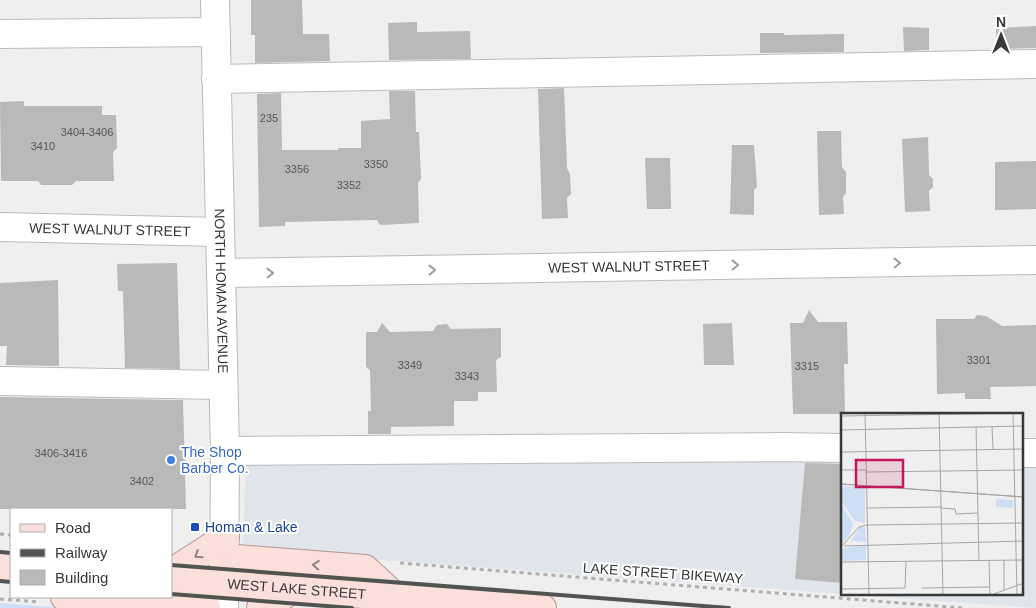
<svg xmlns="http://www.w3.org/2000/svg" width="1036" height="608" font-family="Arial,sans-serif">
<rect width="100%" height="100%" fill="#efeff0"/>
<path fill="#e0e4eb" d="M842,452V594L246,550L243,541L246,469L249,460Z
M1022,456H1036V608L843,594H1022Z"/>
<path fill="#cedff5" d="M0,603L66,608H0Z"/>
<path fill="#b9b9ba" d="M251,0H302L303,34H329L330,61L255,63V35H251Z
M417,22V32L470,31L471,59L389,60L388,23Z
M1036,26V48L997,49L996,28Z
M903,27L929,28V50L904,51Z
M760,33H784V35L844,34V52L760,53Z
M564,88L567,168L570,174L571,194L567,198L568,218L542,219L538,89Z
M389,91H415L416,132H419L421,179L418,183L419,223L380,225L377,220L285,222V226L259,227L257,94L281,93L282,150H338V148H361V121L390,119Z
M24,101V106H102V115H116L117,148L113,152L114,181H76L72,185H41L38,181H1L0,102Z
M817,131H841L842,167L846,172V193L843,197L844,214L819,215Z
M928,137L929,175L933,179V187L929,191L930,211L905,212L902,139Z
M732,145H754L757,187L754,190V215L730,214Z
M645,158H670L671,209H647Z
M1036,161V209L995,210V162Z
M177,263L180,369L125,368L123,291H118L117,264Z
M58,280L59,366L6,365L7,346H0V283Z
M809,310L818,322H847L848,364H844L845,414H793L790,323H803Z
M977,315L986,316L1002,326L1036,325V386L990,387L991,399H965V393L937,394L936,319H974Z
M382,323L390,332L433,331L437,325L447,324L451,329L501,328V357L496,360L497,392H478V401H454V426L391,427V434H368V411H371L370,370L366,367V332H377Z
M732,323L734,365H704L703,324Z
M0,397L183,400L186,509H0Z
M805,463L842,464V583L795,579Z"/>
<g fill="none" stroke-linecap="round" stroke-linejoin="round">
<defs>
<g id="minor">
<path id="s1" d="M215,0L225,451L224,608"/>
<path d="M0,34L216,32"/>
<path d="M216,79L1036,64"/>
<path id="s2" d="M0,227L220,232"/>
<path id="s3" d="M221,273L1036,260"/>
<path d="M0,381L223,385"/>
<path d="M225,451L782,447L842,448"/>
<path d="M1022,453H1036"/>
</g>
<g id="major">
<path d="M224,558L365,569L394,596"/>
<path d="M0,566L11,567"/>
<path d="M171,573L225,538"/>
<path id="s4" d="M171,579L542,608"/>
<path d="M65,597L206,608"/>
<path d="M261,608L294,589"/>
</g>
</defs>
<use href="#minor" stroke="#bbbcbd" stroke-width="30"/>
<use href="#major" stroke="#b39792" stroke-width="30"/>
<path stroke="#aeafaf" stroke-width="3" stroke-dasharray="4 4" stroke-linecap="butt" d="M0,534L11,535
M400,563L963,608
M0,599L39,602"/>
<use href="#minor" stroke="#fff" stroke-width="28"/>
<use href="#major" stroke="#fadfda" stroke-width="28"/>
<path stroke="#525353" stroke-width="4" d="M0,552L11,553
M171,565L729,608
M0,581L11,582
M171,594L352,608"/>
</g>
<defs><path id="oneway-chevron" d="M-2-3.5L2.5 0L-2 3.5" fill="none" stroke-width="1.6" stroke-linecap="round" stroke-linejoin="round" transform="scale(1.25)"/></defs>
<g stroke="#9b9c9c">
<use href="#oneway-chevron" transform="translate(897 263) rotate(-1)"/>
<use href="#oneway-chevron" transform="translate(735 265) rotate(-1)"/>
<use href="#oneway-chevron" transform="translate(432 270) rotate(-1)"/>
<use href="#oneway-chevron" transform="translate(270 273) rotate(-1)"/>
</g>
<g stroke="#8f8381">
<use href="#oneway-chevron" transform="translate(198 555) rotate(147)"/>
<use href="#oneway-chevron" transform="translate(316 565) rotate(-176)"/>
</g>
<circle fill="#3f7fe0" stroke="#fff" stroke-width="2" cx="171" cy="460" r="5"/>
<rect fill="#1a4fb4" stroke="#fff" stroke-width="2" x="190" y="522" width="10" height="10" rx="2.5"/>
<g text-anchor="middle" stroke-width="4" stroke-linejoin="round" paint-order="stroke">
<g font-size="11" fill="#585858">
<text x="269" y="122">235</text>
<text x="87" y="136">3404-3406</text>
<text x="43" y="150">3410</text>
<text x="376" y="168">3350</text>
<text x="297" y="173">3356</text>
<text x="349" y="189">3352</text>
<text x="979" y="364">3301</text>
<text x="410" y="369">3349</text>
<text x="807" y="370">3315</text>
<text x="467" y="380">3343</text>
<text x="61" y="457">3406-3416</text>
<text x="142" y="485">3402</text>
</g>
<g font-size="14" fill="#373838" stroke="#fff">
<text dy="5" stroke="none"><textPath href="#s2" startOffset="110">WEST WALNUT STREET</textPath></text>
<text dy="5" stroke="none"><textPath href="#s3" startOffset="408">WEST WALNUT STREET</textPath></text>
<text dy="5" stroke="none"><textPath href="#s1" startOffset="291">NORTH HOMAN AVENUE</textPath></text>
<text transform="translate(663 573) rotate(4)" y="5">LAKE STREET BIKEWAY</text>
<text dy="5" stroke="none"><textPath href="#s4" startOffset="126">WEST LAKE STREET</textPath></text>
</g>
<g font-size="14" fill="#366cbe" stroke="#fff" text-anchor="start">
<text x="181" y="457">The Shop<tspan x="181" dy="16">Barber Co.</tspan></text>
</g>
<g font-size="14" fill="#164399" stroke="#fff" text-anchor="start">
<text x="205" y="532">Homan &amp; Lake</text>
</g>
</g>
<g transform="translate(841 413)">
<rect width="182" height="182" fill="#efeff0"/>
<path d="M0,73L24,75V110L14,108L0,88ZM155,86L172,87V95L155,94ZM0,91L12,111L9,122L0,132ZM24,113L25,129L10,128L18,115ZM25,132V147L0,148V136Z" fill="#cedff5"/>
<path fill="none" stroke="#a5a6a6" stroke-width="1" d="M24,0L28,182M98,0L102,182M172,0L176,182M0,3L183,0M135,14L138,147M151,14L152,36M0,17L183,13M0,39L183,36M0,57H25M25,59L183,57M0,71L183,84M0,71L183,84M26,95L100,94M100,95L114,96L115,101L137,100M3,133L183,128M0,134L18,114L26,112L183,110M148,147L149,182M163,147V177M0,149L183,147M81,175L149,174M0,176L64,175L65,148M150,182L183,170"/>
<path fill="#c2185b" fill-opacity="0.15" stroke="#c2185b" stroke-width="2.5" d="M15,47H62V74H15Z"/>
<rect width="182" height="182" fill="none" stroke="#373838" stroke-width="2.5"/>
</g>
<rect x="10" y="508" width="162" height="90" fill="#ffffff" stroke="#afafaf"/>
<rect x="20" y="524" width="25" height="8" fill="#fadfda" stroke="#afafaf"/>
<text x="55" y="533" font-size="15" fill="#373838">Road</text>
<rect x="20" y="549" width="25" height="8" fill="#525353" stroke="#afafaf"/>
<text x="55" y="558" font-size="15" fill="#373838">Railway</text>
<rect x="20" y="570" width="25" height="15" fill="#b9b9ba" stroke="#afafaf"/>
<text x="55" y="583" font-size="15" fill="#373838">Building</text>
<g transform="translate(1001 35)" stroke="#ffffff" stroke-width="4" paint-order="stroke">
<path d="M0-4L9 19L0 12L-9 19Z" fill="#373838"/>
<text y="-8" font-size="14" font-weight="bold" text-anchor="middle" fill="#373838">N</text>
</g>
</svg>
